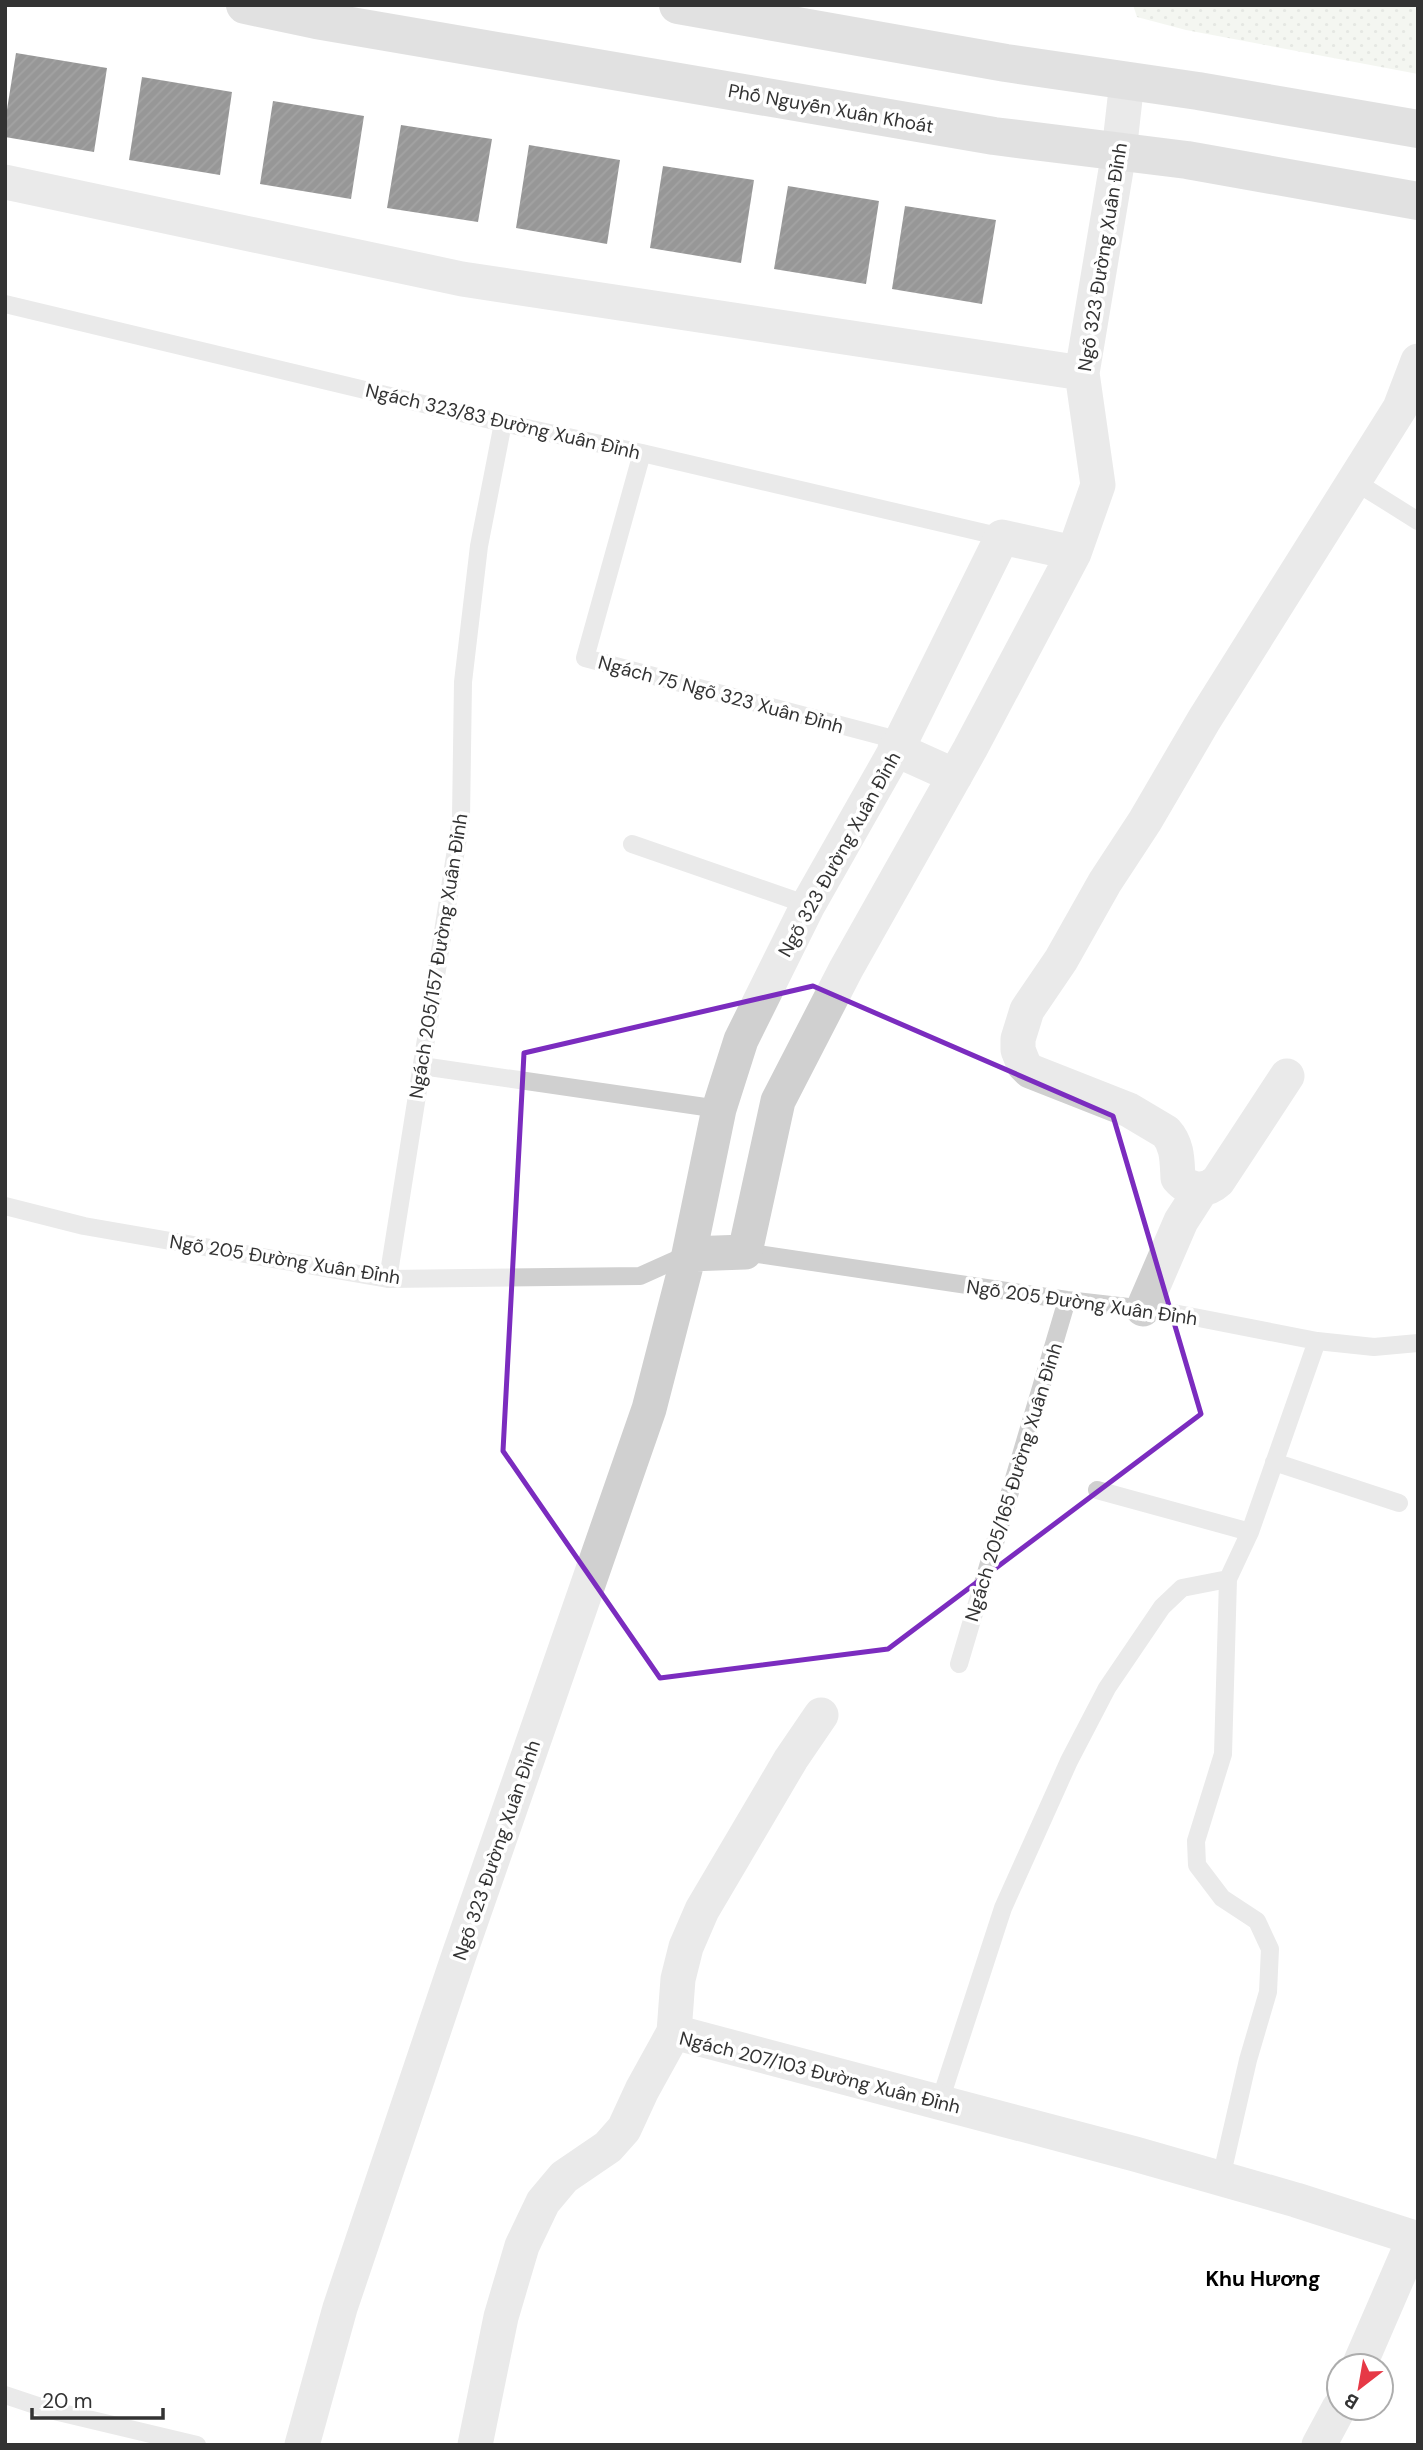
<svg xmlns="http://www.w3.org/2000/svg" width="1423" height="2450" font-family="'DM Sans',sans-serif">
<defs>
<pattern id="green-dots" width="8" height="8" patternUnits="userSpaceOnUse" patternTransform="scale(1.75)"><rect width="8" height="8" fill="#e6ecdf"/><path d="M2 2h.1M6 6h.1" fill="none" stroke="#c6cbc0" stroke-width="1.8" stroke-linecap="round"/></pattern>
<pattern id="building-hatch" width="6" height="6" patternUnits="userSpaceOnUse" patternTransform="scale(1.75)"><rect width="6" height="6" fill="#1a1a1a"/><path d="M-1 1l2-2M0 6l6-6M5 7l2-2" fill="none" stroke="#333"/></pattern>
</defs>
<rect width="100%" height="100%" fill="#fff"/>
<path fill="url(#green-dots)" d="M1133,5H1418V74L1186,30L1137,17Z"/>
<path fill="url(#building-hatch)" d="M16,53L107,68L94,152L5,137V122Z
M142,77L232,92L220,175L129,160Z
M273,101L364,116L351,199L260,184Z
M401,125L492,139L478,222L387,208Z
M529,145L620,160L607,244L516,228Z
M663,166L754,180L741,263L650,248Z
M788,186L879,201L866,284L774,269Z
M905,206L996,220L982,304L892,289Z"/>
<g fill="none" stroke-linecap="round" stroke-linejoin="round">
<path stroke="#d0d0d0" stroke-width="18" d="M5,304L503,423L642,453L1002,537
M642,453L585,658L901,741
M1354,481L1418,521
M632,844L808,905
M422,1066L719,1109
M5,1206L84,1226L388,1279L640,1276L689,1254
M745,1252L1067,1300L1163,1311L1317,1341L1374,1347L1418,1343
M388,1279L461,818L463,682L479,546L503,423
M1274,1462L1399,1503
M1097,1490L1250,1532
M959,1664L1067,1300
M940,2101L1003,1908L1069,1761L1107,1688L1162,1607L1182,1588L1228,1579
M1221,2178L1248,2060L1268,1992L1270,1949L1257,1921L1222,1898L1197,1865L1196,1841L1223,1754L1228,1579L1250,1532L1317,1341
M5,2395L50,2410L197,2445"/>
<path stroke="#d0d0d0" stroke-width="35" d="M5,182L462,279L1082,373
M895,749L955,776
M1287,1076L1218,1181C1205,1193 1189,1191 1178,1178C1177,1162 1178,1145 1166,1132L1129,1110L1030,1071L1024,1065L1018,1050V1039L1027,1010L1061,960L1105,882L1145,821L1204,720L1400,408L1418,361
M689,1254L719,1109L741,1040L808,905L901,741L1002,537L1074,553
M1143,1309L1181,1221L1201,1190
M674,2032L1135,2154L1296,2200L1418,2239
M1359,2366L1414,2239
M302,2445L340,2308L459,1955L649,1409L689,1254L745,1252L778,1101L846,969L970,749L1074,553L1098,485L1082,373L1119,152L1127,81
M475,2445L501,2317L522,2246L543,2202L564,2177L608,2147L624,2129L642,2090L674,2032L678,1979L686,1947L702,1910L791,1759L821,1715
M1319,2445L1339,2408"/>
<path stroke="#bdbdbd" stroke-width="38" d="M245,5L316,20L994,136L1187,160L1418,201
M678,5L1006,63L1198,91L1418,129"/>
</g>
<path d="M0 0H1423V2450H0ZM813,986L1113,1116L1201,1414L888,1649L660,1678L503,1451L524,1053Z" fill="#fff" fill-opacity=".55" fill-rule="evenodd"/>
<path fill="none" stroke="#7b2cbf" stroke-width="5" stroke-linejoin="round" d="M813,986L1113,1116L1201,1414L888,1649L660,1678L503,1451L524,1053Z"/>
<g text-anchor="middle" stroke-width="7" stroke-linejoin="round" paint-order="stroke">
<g font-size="19" fill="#333" stroke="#fff">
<text transform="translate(831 108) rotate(10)" y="7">Phố Nguyễn Xuân Khoát</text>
<text transform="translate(1102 257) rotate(-81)" y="7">Ngõ 323 Đường Xuân Đỉnh</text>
<text transform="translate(503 421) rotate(13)" y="7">Ngách 323/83 Đường Xuân Đỉnh</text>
<text transform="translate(721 694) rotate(15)" y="7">Ngách 75 Ngõ 323 Xuân Đỉnh</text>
<text transform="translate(839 854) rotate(-61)" y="7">Ngõ 323 Đường Xuân Đỉnh</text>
<text transform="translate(438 956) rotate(-81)" y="7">Ngách 205/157 Đường Xuân Đỉnh</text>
<text transform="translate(285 1259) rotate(9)" y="7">Ngõ 205 Đường Xuân Đỉnh</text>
<text transform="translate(1082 1302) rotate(8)" y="7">Ngõ 205 Đường Xuân Đỉnh</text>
<text transform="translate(1013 1482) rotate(-73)" y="7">Ngách 205/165 Đường Xuân Đỉnh</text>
<text transform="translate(496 1850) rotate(-71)" y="7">Ngõ 323 Đường Xuân Đỉnh</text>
<text transform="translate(820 2072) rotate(14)" y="7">Ngách 207/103 Đường Xuân Đỉnh</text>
</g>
<g font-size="21" font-weight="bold" fill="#000" stroke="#fff">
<text x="1263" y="2286">Khu Hương</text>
</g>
</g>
<rect width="1423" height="2450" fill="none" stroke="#333333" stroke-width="14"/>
<g transform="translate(1360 2387) rotate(211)"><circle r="33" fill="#ffffff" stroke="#adadad" stroke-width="2"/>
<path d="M0-5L12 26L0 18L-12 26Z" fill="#e63946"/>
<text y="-10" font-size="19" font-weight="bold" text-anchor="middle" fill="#333333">B</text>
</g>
<path d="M32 2408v10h131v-10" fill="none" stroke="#333333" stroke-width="3.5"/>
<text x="42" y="2408" font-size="21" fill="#333333" stroke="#ffffff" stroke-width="5" paint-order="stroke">20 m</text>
</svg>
